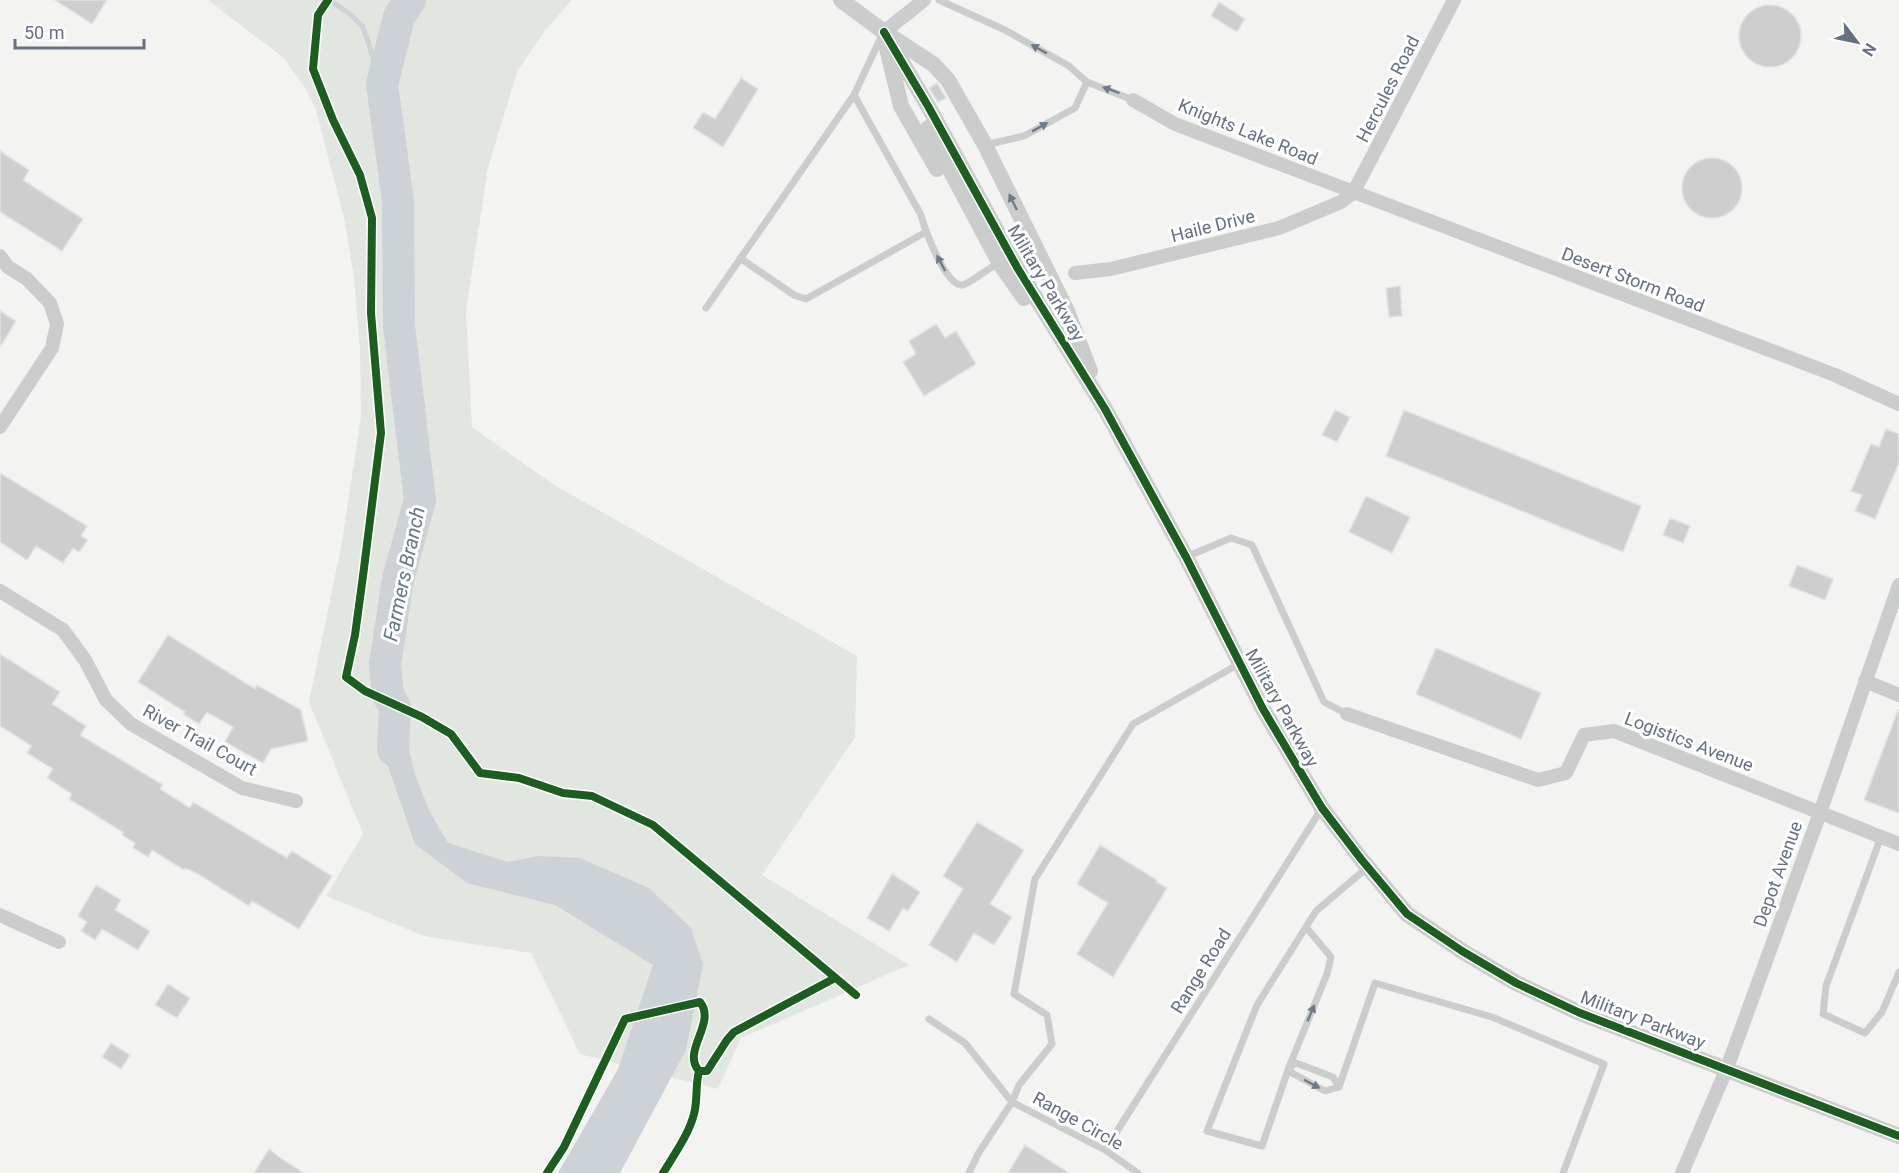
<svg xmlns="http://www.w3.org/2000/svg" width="1899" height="1173" font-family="Roboto,sans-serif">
<rect width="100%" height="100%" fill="#f3f3f1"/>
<path fill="#e2e6e0" d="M208,0H572L544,32L518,70L488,167L466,311L472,427L554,485L857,656L855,737L762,875L909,965L741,1038L718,1089L580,1054L531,953L424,936L326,896L363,834L309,702L342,542L361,416L360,349L354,277L344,217L315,107L305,88L284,58Z"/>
<path fill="#ccd2d6" d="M388,700L401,713L415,775L430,812L448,843L508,862L539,856L580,858L649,888L691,928L703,964L686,1050L620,1173H558L618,1069L653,965L555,905L467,883L415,844L384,755L378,718Z"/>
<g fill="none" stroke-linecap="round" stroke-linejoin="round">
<path stroke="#ccd2d6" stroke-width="5" d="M329,0L350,14L363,27L382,84"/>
<path stroke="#ccd2d6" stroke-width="32" d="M393,750L395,707L388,695L385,664L398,579L420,500L399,326L398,201L382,84L399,17L410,0"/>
</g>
<path fill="#cecece" stroke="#e2e2e1" stroke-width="1.5" d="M55,0H107L92,24Z
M1219,2L1245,19L1237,32L1211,16Z
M1739 36a31 31 0 1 1 62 0a31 31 0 1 1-62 0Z
M741,78L758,89L723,147L693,128L703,112L715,119Z
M937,83L946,98L938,102L929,88Z
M0,151L29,170L23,180L83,219L62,251L0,212Z
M1682 188a30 30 0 1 1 60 0a30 30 0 1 1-60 0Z
M1400,286L1402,316L1389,317L1386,288Z
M0,311L16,321L0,347Z
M936,324L945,338L956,331L976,364L924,396L903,362L916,354L909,341Z
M1335,410L1350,417L1337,442L1322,435Z
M1404,410L1641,506L1623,552L1386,456Z
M1886,429L1899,434V463L1875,519L1855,511L1862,495L1851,491L1871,444L1879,447Z
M0,473L87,526L81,536L88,540L79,552L73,548L63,563L36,546L27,560L0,542Z
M1366,496L1410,517L1392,553L1349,532Z
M1670,518L1690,526L1683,543L1663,535Z
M1797,565L1833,579L1825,600L1789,586Z
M168,635L255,689L257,685L301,710L308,741L271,749L263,763L225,742L233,727L207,712L199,724L183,714L185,712L138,682Z
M1436,648L1541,693L1521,739L1416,694Z
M0,654L60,692L52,704L86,726L80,735L163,785L160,789L190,808L193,802L287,858L292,851L332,876L299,929L252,901L249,906L198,874L185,868L184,870L152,850L148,857L133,848L135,843L122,835L123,832L69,799L72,794L47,778L53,769L27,753L32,746L0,726Z
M1898,710H1899V813L1864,800Z
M977,822L1024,850L990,904L1012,917L994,945L974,933L957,962L929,945L963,889L943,876Z
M1100,845L1157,880L1156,882L1167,888L1113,977L1077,954L1108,903L1077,884Z
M892,874L920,892L908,911L903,908L889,931L867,918Z
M96,885L121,900L115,910L150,931L138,950L102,929L95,940L81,931L87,922L78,916Z
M168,984L190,998L177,1018L155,1005Z
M111,1043L130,1055L121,1069L102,1057Z
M1025,1145L1069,1173H1008Z
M269,1149L283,1160L304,1173H254Z"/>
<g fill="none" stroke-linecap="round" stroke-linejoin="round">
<path stroke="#cbcccc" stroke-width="7" d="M939,0L1005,30L1069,66L1087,82L1133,100
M854,95L921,215C925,230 945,285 962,285C971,284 987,268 998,264
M985,145L1024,136L1075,108L1087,82
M740,258L794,295L806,299L926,232
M706,308L854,95L881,37
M1186,557L1231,538L1252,545L1324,702L1347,714
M1881,837L1826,986L1823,1014L1865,1033L1882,1012L1899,972
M1306,927L1331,957L1327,974L1289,1067L1262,1146L1207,1131L1257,1005L1316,911L1368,867
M929,1019L965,1043L1012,1102L1019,1085L1052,1044L1047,1015L1014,994L1035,879L1133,724L1239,664
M1289,1067L1296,1063L1333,1077L1339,1087
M1289,1067L1292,1073L1325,1091L1339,1087
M1339,1087L1375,983L1492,1017L1604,1064L1563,1173
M1105,1150L1322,808
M969,1173L978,1154L1012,1102L1105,1150L1138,1173"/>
<path stroke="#cbcccc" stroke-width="14" d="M884,32L924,0
M1133,100L1175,124L1835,375L1899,404
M0,256L8,267L27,279L50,303L57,324L52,348L0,427
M1075,273L1111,269L1279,228L1341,202L1353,193L1372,157L1454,0
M0,591L63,630L85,660L106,700L131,724L242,788L296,801
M1865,681L1899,695
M1347,714L1538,780L1566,773L1584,735L1614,731L1899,844
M0,915L59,942
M1682,1173L1727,1068L1820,813L1899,585"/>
<path stroke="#cbcccc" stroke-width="16" d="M841,0L884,32L933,64L948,80L985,145L1067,311L1090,371
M884,32L928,106L1018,269L1105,409L1186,557L1263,709L1322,808L1361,859L1407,914L1462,951L1516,983L1580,1013L1899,1136
M886,44L901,106L937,169
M928,128L1000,264L1024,298"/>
<defs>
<path id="cycleway" d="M328,0L318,15L313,69L333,120L360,175L372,218L371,313L381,433L363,576L355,635L346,677L365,691L422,717L451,734L480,773L519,778L563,793L592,796L653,825L856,995
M884,32L928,106L1018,269L1105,409L1186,557L1263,709L1322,808L1361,859L1407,914L1462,951L1516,983L1580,1013L1899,1136
M699,1071H707L727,1040L734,1032L835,978
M547,1173L564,1147L625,1019L700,1002C717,1023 681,1051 699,1071C695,1087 698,1099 694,1114C689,1134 674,1155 663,1173"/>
</defs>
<use href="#cycleway" stroke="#fff" stroke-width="11"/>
<use href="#cycleway" stroke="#1b5e20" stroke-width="8"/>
</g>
<defs><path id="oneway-solid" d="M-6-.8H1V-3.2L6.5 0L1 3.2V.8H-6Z" transform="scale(1.5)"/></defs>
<g fill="#6f7a88">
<use href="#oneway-solid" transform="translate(1039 49) rotate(-151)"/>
<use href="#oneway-solid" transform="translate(1111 90) rotate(-160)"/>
<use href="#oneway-solid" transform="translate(1040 127) rotate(-29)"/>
<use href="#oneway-solid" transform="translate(1013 202) rotate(-116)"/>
<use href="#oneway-solid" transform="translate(941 263) rotate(-118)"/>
<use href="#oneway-solid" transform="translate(1311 1013) rotate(-67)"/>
<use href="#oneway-solid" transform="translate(1312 1084) rotate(28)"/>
</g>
<g text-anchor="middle" stroke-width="6" stroke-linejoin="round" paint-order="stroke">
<g font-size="18" fill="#657180" stroke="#fff">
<text transform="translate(1388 89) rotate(-63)" y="6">Hercules Road</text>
<text transform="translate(1248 132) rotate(22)" y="6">Knights Lake Road</text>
<text transform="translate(1213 226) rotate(-14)" y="6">Haile Drive</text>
<text transform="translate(1633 280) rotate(21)" y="6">Desert Storm Road</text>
<text transform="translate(1046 283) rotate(59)" y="6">Military Parkway</text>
<text transform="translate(1282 708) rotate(61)" y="6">Military Parkway</text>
<text transform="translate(200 740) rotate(29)" y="6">River Trail Court</text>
<text transform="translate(1689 742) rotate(21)" y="6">Logistics Avenue</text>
<text transform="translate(1778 874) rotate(-70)" y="6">Depot Avenue</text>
<text transform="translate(1201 971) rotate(-58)" y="6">Range Road</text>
<text transform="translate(1643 1020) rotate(21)" y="6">Military Parkway</text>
<text transform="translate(1078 1121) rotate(29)" y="6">Range Circle</text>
</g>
<g font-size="20" font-style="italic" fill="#657984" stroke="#fff">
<text transform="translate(404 574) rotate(-78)" y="7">Farmers Branch</text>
</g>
</g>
<g transform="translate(1857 42) rotate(122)" stroke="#ffffff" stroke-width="4.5" paint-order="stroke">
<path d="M0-4.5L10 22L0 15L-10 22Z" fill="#657180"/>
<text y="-9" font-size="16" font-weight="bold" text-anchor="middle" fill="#657180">N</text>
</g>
<path d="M15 39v9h129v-9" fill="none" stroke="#657180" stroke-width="3"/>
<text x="24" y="39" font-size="18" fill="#657180" stroke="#ffffff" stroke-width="4.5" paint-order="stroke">50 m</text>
</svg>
